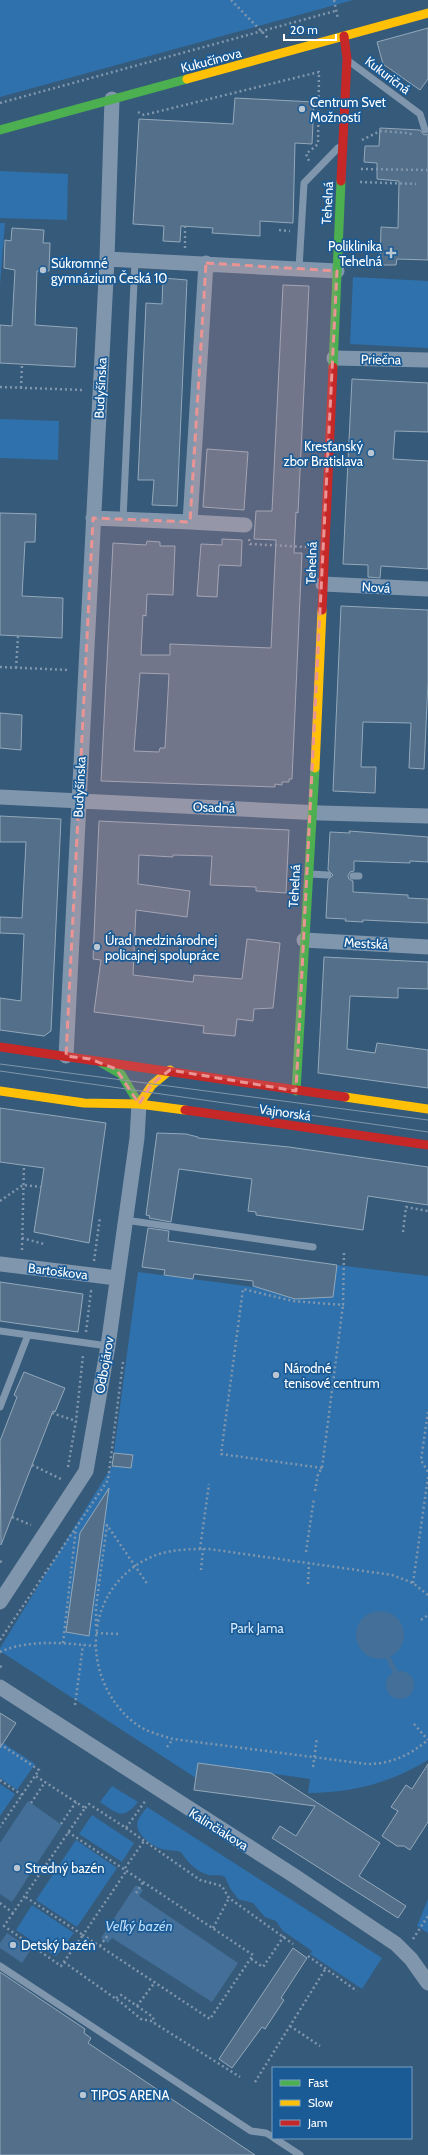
<svg xmlns="http://www.w3.org/2000/svg" width="428" height="2155" font-family="Cabin,sans-serif">
<rect width="100%" height="100%" fill="#365a7a"/>
<path fill="#2f71ac" d="M0,0H353L0,97Z
M0,171L68,174L67,220L0,218Z
M0,223H5L0,285Z
M353,277L428,281V348L350,344Z
M0,419L59,421L58,460L0,458Z
M337,1265L428,1276V1760C390,1783 352,1793 308,1793L310,1779L198,1763L196,1778L0,1651V1648L112,1466L138,1272L333,1297Z
M3,1743L35,1764L17,1790L0,1778V1747Z
M0,1784L15,1794L0,1816Z
M112,1786L138,1802C122,1821 119,1814 100,1802Z
M147,1807L382,1958L362,1989L310,1954L312,1951L283,1931L276,1921L265,1917L253,1903L238,1899L230,1888L225,1877C220,1874 215,1876 209,1875C196,1872 188,1862 181,1852C175,1850 168,1851 162,1849C152,1846 133,1833 138,1820C140,1816 144,1811 147,1807Z
M92,1815L134,1843L122,1862L79,1834Z
M76,1840L117,1868L77,1927L36,1900Z
M428,1899V1933L417,1926Z
M32,1905L74,1933L56,1956L50,1953L16,1930Z"/>
<path fill="#436f98" d="M356 1635a24 24 0 1 1 48 0a24 24 0 1 1-48 0Z
M386 1685a14 14 0 1 1 28 0a14 14 0 1 1-28 0Z
M28,1801L62,1825L12,1902L0,1894V1843Z
M136,1885L143,1890L139,1896L238,1963L212,2002L112,1938L108,1943L101,1938Z
M7,1933L31,1949L22,1963L0,1948V1943Z"/>
<g fill="none" stroke-linecap="round" stroke-linejoin="round">
<path stroke="#436f98" stroke-width="5" d="M388,1657L395,1672"/>
</g>
<path fill="#536f89" stroke="#94a8ba" fill-rule="evenodd" d="M428,28V79L420,90L383,64L377,42Z
M235,98L314,102L312,144L295,143L293,223L260,221V236L212,233L213,228L181,226L180,242L163,241L164,226L133,224L139,119L233,124Z
M380,128L420,130L424,135L428,134V260L397,259L396,265H380L381,227L398,228L399,181L377,179V163L364,162L365,146H379Z
M12,228L44,230L43,243H50L49,271H37L35,325L77,328L75,367L0,363V325L12,326L15,270L4,268L5,240L11,241Z
M163,278L187,280L177,506L152,505L154,480H138L146,303L162,304Z
M283,285L309,286L298,513L296,512L294,553H302L292,779H289V782H282V785L275,784V787L101,781L113,543L146,545L147,541L160,542V546H175L173,595L147,594L146,616L143,615L141,655H170V644L271,648L276,540L254,539L256,511H272ZM140,673L169,674L165,748H160L159,752L134,751Z
M352,379L428,383V432L395,431L393,459L428,461V569L381,566L380,578L368,577V565L343,564Z
M207,449L248,452L244,510L203,507Z
M0,513L36,514L35,542H25L22,596L63,598L62,638L0,635Z
M222,539L242,540L241,566L219,565L217,597L197,596L201,544L222,545Z
M341,606L428,610V682L424,769L409,768L411,723L363,722L361,767H376L375,793L333,791Z
M0,713L22,715L21,750L0,748Z
M0,816L61,819L51,1031L44,1036L0,1030V998L21,1001L24,934L0,933V917L22,918L26,842H0Z
M99,821L289,830L286,893L256,891V887L210,885L212,856L173,855V857L139,855L138,884L190,891L187,917L136,910L133,975L193,982L194,975L242,979L247,939L280,943L273,1008L254,1009L253,1021L237,1019L235,1036L203,1033L204,1026L94,1012L101,960L93,959Z
M349,831L428,837V862L410,861V863L354,861V871L350,872L348,876L349,879L353,881V892L408,895V898L428,899V923L363,920V922L345,921L346,919L326,918L328,880L333,875L328,870L330,832L350,833Z
M324,957L428,962V989L398,988V998L350,996L347,1049L375,1053L377,1043L428,1050V1088L318,1073Z
M0,1108L106,1123L89,1243L34,1232L44,1168L0,1162Z
M157,1133L186,1134L198,1137V1138L289,1147L428,1167V1205L368,1196L363,1230L256,1215V1212L248,1211L252,1179L179,1169L171,1222L149,1218L150,1216L146,1215Z
M148,1228L169,1231L168,1241L337,1265L333,1297L295,1299L253,1286V1281L194,1274L193,1279L164,1275L165,1270L142,1267Z
M0,1282L83,1294L78,1332L0,1321Z
M24,1372L65,1388L55,1412L53,1411L1,1545L0,1441L17,1397L14,1395Z
M114,1453L133,1455L131,1468L112,1466Z
M109,1488L89,1636L66,1632L80,1533Z
M0,1713L16,1723L0,1748Z
M198,1763L271,1773L380,1843L359,1876L406,1906L398,1918L272,1838L280,1826L296,1836L315,1806L194,1790Z
M428,1764V1822L410,1850L404,1846H397L382,1836L398,1811L391,1807L406,1785L412,1789Z
M293,1948L307,1958L281,1998L284,2000L265,2029L262,2027L232,2068L219,2059Z
M0,1972L85,2029L84,2033L91,2038L88,2043L255,2155H0Z"/>
<g fill="none" stroke-linecap="round" stroke-linejoin="round">
<path stroke="#8096ad" stroke-width="2.5" stroke-dasharray="2 3" stroke-linecap="butt" d="M231,0L268,38
M334,0L338,19
M0,103L335,11
M138,112L144,115L319,72L318,144L306,154L309,161
M362,140L380,131L408,133L414,135
M361,169L428,170
M360,182L416,184
M279,230L290,231
M185,248V227
M0,387L83,390
M21,388L22,365
M249,539L250,544L306,547
M0,667L69,670
M16,668L18,636
M0,1201L23,1185L41,1187
M403,1232L406,1207L428,1211
M22,1238L44,1244
M22,1250L24,1165
M94,1261L100,1217
M86,1332L91,1291H90
M428,1412L421,1460L428,1472
M52,1413L76,1421
M32,1465L61,1479
M68,1467L76,1421L83,1355
M322,1468L221,1454L243,1289L293,1301L343,1305L344,1252
M315,1491L318,1474L322,1468L343,1305
M12,1517L31,1525
M200,1549L209,1484
M306,1552L314,1498
M0,1561L4,1564
M201,1570L203,1549
M413,1583L428,1477
M308,1584L309,1563
M428,1595L413,1583L392,1575L209,1549C189,1549 168,1549 149,1558C84,1589 79,1676 132,1721C144,1731 159,1735 173,1739L367,1764C391,1764 410,1755 428,1740
M421,1620L428,1615
M96,1626V1607L107,1525L148,1585
M96,1633L119,1634
M0,1640L108,1480L123,1362
M63,1643L76,1528
M0,1652C29,1639 64,1643 95,1646
M0,1666L4,1669
M75,1705L83,1645
M414,1724L428,1740
M0,1744L39,1770L0,1827
M167,1747L173,1739
M313,1767L317,1738
M0,1780L22,1795
M31,1803L45,1782
M85,1808L89,1804L126,1828L146,1800
M61,1824L76,1802
M126,1828L200,1880L222,1886L229,1898L293,1944
M68,1832L253,1955L210,2019L83,1935L127,1870
M125,1868L144,1841
M136,1893L144,1881
M0,1903L13,1913L85,1808L34,1775
M13,1913L4,1926L61,1966L83,1935L24,1896
M213,1928L229,1898
M413,1939L428,1916
M100,1946L108,1935
M308,1956L357,1991
M251,1959L263,1967L284,1936
M64,1962L123,2004L141,2019L151,2021L240,2077
M116,1998L121,1995L137,2006L155,1982
M137,2006L153,2017L154,2023
M290,2026L320,2046
M255,2082L326,1968"/>
<path stroke="#8096ad" stroke-width="7" d="M350,62L420,114L425,130
M299,268L304,183L338,148
M123,519L135,261
M310,874L328,875
M353,876H359
M125,1220L313,1247
M0,1331L108,1346
M0,1407L28,1335
M0,1966L251,2131L266,2133L273,2137
M274,2138L300,2155"/>
<path stroke="#8096ad" stroke-width="15" d="M107,259L337,271
M334,358L428,360
M93,518L190,522L206,263
M190,522L245,525
M323,584L428,589
M0,797L321,813L428,816
M304,940L428,947
M66,1056L107,259L112,99
M0,1264L117,1278
M0,1602L86,1471L108,1346L137,1138L139,1104
M0,1687L293,1875L396,1944L411,1959L428,1983"/>
<path stroke="#4caf50" stroke-width="9" d="M0,130L187,79
M333,367L341,181
M102,1063L121,1074L139,1104
M296,1091L315,768"/>
<path stroke="#ffc107" stroke-width="9" d="M187,79L428,13
M315,768L322,610
M0,1091L84,1103L139,1104L185,1110
M345,1097L428,1109
M139,1104L152,1085L170,1070"/>
<path stroke="#c62828" stroke-width="9" d="M341,181L347,59L344,36
M322,610L333,367
M0,1047L345,1097
M185,1110L428,1145"/>
<path stroke="#7f96ab" stroke-width="1" d="M0,1064L428,1120
M0,1071L428,1132"/>
</g>
<path fill="#ea9494" fill-opacity="0.2" stroke="#ea9494" stroke-width="3" stroke-dasharray="8 5" stroke-linejoin="round" d="M206,263L337,271L296,1091L170,1070L152,1084L139,1104L116,1069L90,1059L66,1056L93,518L190,522Z"/>
<g fill="#b9c5d0" stroke="#1a5b96" stroke-width="1.5">
<circle cx="302" cy="109" r="4"/>
<path d="M389 247h4v4h4v4h-4v4h-4v-4h-4v-4h4z"/>
<circle cx="43" cy="270" r="4"/>
<circle cx="371" cy="453" r="4"/>
<circle cx="97" cy="947" r="4"/>
<circle cx="276" cy="1375" r="4"/>
<circle cx="17" cy="1868" r="4"/>
<circle cx="13" cy="1945" r="4"/>
<circle cx="83" cy="2095" r="4"/>
</g>
<g text-anchor="middle" stroke-width="3.5" stroke-linejoin="round" paint-order="stroke">
<g font-size="13" fill="#fff" stroke="#1a5b96">
<text transform="translate(211 60) rotate(-15)" y="5">Kukučínova</text>
<text transform="translate(388 75) rotate(37)" y="5">Kukuričná</text>
<text transform="translate(327 203) rotate(-87)" y="5">Tehelná</text>
<text transform="translate(381 359) rotate(1)" y="5">Priečna</text>
<text transform="translate(100 388) rotate(-87)" y="5">Budyšínska</text>
<text transform="translate(311 563) rotate(-88)" y="5">Tehelná</text>
<text transform="translate(376 587) rotate(3)" y="5">Nová</text>
<text transform="translate(79 787) rotate(-87)" y="5">Budyšínska</text>
<text transform="translate(214 807) rotate(2)" y="5">Osadná</text>
<text transform="translate(294 886) rotate(-87)" y="5">Tehelná</text>
<text transform="translate(366 943) rotate(3)" y="5">Mestská</text>
<text transform="translate(285 1112) rotate(8)" y="5">Vajnorská</text>
<text transform="translate(58 1271) rotate(7)" y="5">Bartoškova</text>
<text transform="translate(104 1365) rotate(-80)" y="5">Odbojárov</text>
<text transform="translate(219 1829) rotate(32)" y="5">Kalinčiakova</text>
</g>
<g font-size="13" fill="#fff" stroke="#1a5b96" text-anchor="start">
<text x="310" y="107">Centrum Svet<tspan x="310" dy="15">Možností</tspan></text>
<text x="382" y="251" text-anchor="end">Poliklinika<tspan x="382" dy="15">Tehelná</tspan></text>
<text x="51" y="268">Súkromné<tspan x="51" dy="15">gymnázium Česká 10</tspan></text>
<text x="363" y="451" text-anchor="end">Kresťanský<tspan x="363" dy="15">zbor Bratislava</tspan></text>
<text x="105" y="945">Úrad medzinárodnej<tspan x="105" dy="15">policajnej spolupráce</tspan></text>
<text x="284" y="1373">Národné<tspan x="284" dy="15">tenisové centrum</tspan></text>
<text x="25" y="1873">Stredný bazén</text>
<text x="21" y="1950">Detský bazén</text>
<text x="91" y="2100">TIPOS ARENA</text>
</g>
<g font-size="13" fill="#d4e9fb" stroke="#1a5b96">
<text x="257" y="1633">Park Jama</text>
</g>
<g font-size="14" font-style="italic" fill="#badbf7" stroke="#1a5b96">
<text x="139" y="1931">Veľký bazén</text>
</g>
</g>
<rect x="272" y="2067" width="140" height="72" fill="#1a5b96" stroke="#769dc0"/>
<rect x="280" y="2080" width="20" height="6" fill="#4caf50" stroke="#769dc0"/>
<text x="308" y="2087" font-size="12" fill="#ffffff">Fast</text>
<rect x="280" y="2100" width="20" height="6" fill="#ffc107" stroke="#769dc0"/>
<text x="308" y="2107" font-size="12" fill="#ffffff">Slow</text>
<rect x="280" y="2120" width="20" height="6" fill="#c62828" stroke="#769dc0"/>
<text x="308" y="2127" font-size="12" fill="#ffffff">Jam</text>
<path d="M284 34v6h52v-6" fill="none" stroke="#ffffff" stroke-width="2"/>
<text x="290" y="34" font-size="12" fill="#ffffff" stroke="#1a5b96" stroke-width="3" paint-order="stroke">20 m</text>
</svg>
